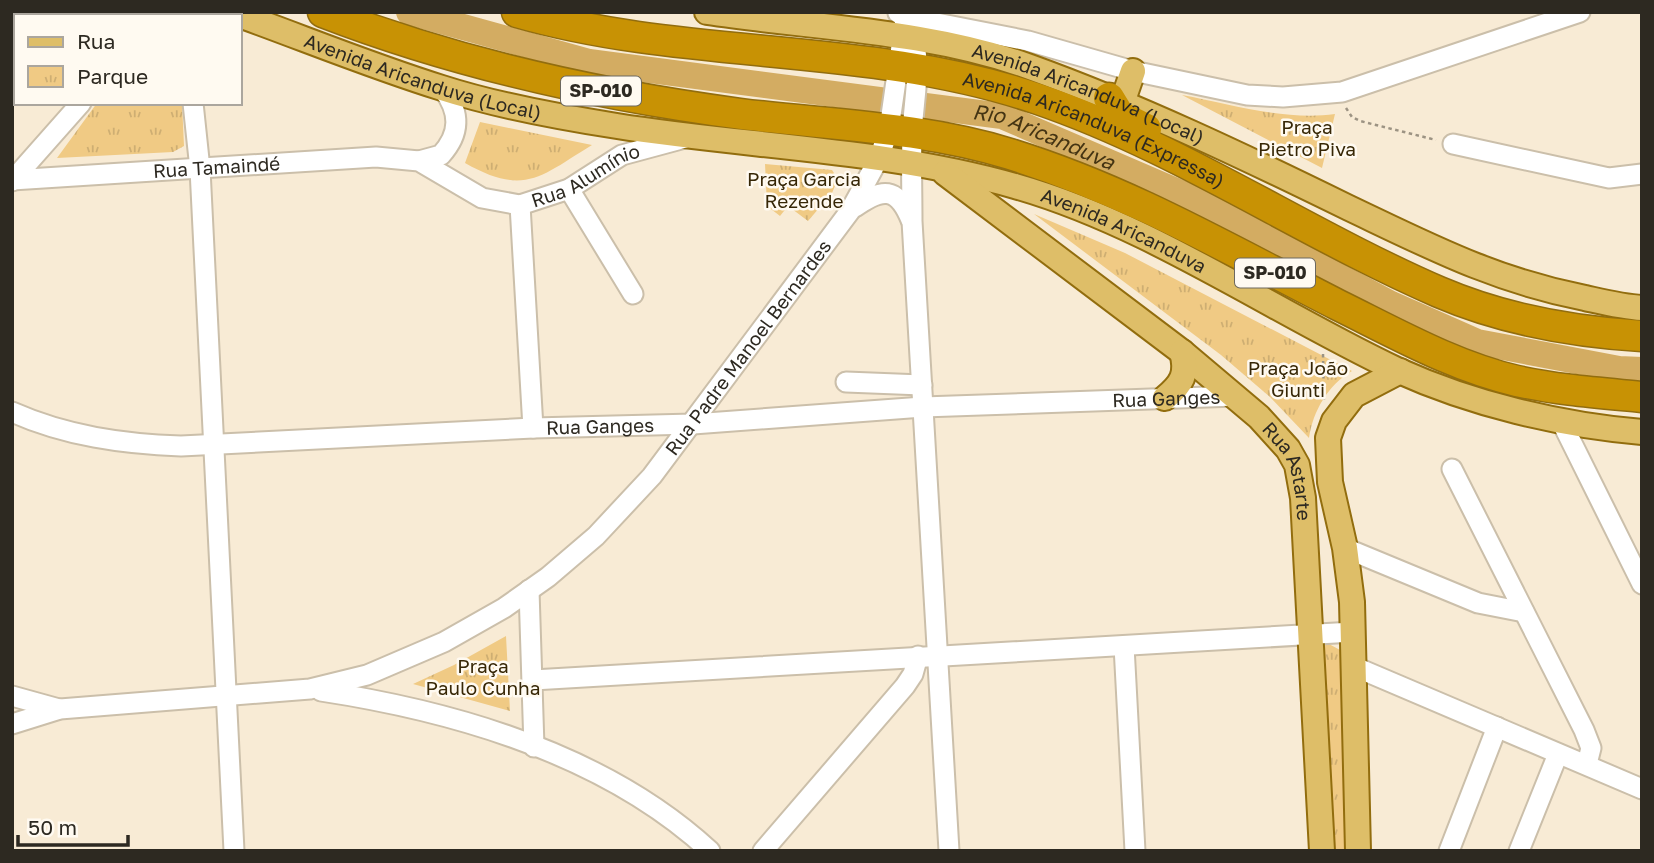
<svg xmlns="http://www.w3.org/2000/svg" width="1654" height="863" font-family="'Golos Text',sans-serif">
<defs>
<pattern id="park-tufts" width="24" height="20" patternUnits="userSpaceOnUse" patternTransform="scale(1.75)"><rect width="24" height="20" fill="#f0ca84"/><path d="M3 7l-1-3M5 7V3M7 7l1-3M15 17l-1-3M17 17v-4M19 17l1-3" fill="none" stroke="#ceae72"/></pattern>
</defs>
<rect width="100%" height="100%" fill="#f8ebd5"/>
<path fill="url(#park-tufts)" d="M1182,95C1230,104 1285,121 1335,114L1322,168Z
M97,103H182L184,146L173,152L57,158Z
M480,122L592,145C541,176 525,197 465,163Z
M765,164L832,170L838,179L832,193L808,221L788,206L780,216L767,206Z
M1034,214L1125,253L1352,371C1328,385 1313,411 1309,438L1270,397L1221,355Z
M506,636L510,711L413,684L454,665Z
M1329,644L1340,650L1343,664L1346,851H1332L1322,646Z"/>
<g fill="none" stroke-linecap="round" stroke-linejoin="round">
<path stroke="#d3ac62" stroke-width="26" id="s1" d="M409,12L589,62L1002,116L1192,198L1391,304L1477,342L1619,369L1642,370"/>
<defs>
<g id="minor">
<path d="M139,12L146,16"/>
<path d="M898,13L906,17L1028,41L1133,71L1247,95L1283,97L1342,92L1580,12"/>
<path d="M910,28C924,61 913,100 912,135C911,163 912,192 912,221L949,851"/>
<path d="M193,103L200,169L234,851"/>
<path d="M1453,144L1609,178L1642,174"/>
<path d="M419,161L441,155C461,133 460,112 443,89"/>
<path id="s2" d="M12,180L376,157L419,161L482,198L520,205L569,189L622,155L685,138"/>
<path d="M12,181L81,103"/>
<path d="M569,189L633,294"/>
<path d="M520,205L533,428"/>
<path d="M855,207C882,188 897,186 911,220"/>
<path d="M846,382L922,385"/>
<path id="s3" d="M12,412C66,436 123,444 181,446L533,428L693,424L923,407L1236,396"/>
<path d="M1561,421L1642,584"/>
<path d="M1452,469L1584,730L1591,748L1587,764"/>
<path d="M1345,548L1478,603L1524,612"/>
<path d="M529,590L534,747"/>
<path d="M1124,646L1135,851"/>
<path d="M1353,666L1642,789"/>
<path d="M533,680L1353,632"/>
<path d="M321,691C459,712 606,755 710,851"/>
<path d="M12,696L59,709"/>
<path id="s4" d="M12,724L60,709L310,689L367,675L444,642L504,608L548,577L596,536L652,476L850,211L879,158L889,129L906,12"/>
<path d="M763,851L905,686L913,674L918,656"/>
<path d="M1449,851L1497,727"/>
<path d="M1519,851L1558,754"/>
</g>
<g id="major">
<path id="s5" d="M231,12C301,37 371,66 442,88C498,106 559,117 617,126C749,147 885,149 1015,186C1149,224 1270,310 1397,370C1472,404 1560,425 1642,432"/>
<path id="s6" d="M707,12C815,28 927,30 1030,67C1138,106 1245,157 1349,208C1431,247 1494,280 1585,298C1603,302 1623,307 1642,308"/>
<path d="M1122,103L1133,71"/>
<path id="s7" d="M945,173L1182,352L1259,417L1288,449L1297,465L1303,498L1322,851"/>
<path d="M1165,398C1182,384 1188,374 1182,352"/>
<path d="M1358,851L1352,602L1345,548L1330,482L1328,438L1334,421L1354,395L1400,371"/>
</g>
<g id="highway">
<path d="M323,12C458,64 598,95 741,114C831,125 923,127 1010,154C1129,191 1228,249 1338,305C1395,333 1455,367 1517,381C1558,390 1601,393 1642,397"/>
<path id="s8" d="M517,12C687,61 869,41 1038,99C1179,147 1303,233 1439,292C1502,319 1574,332 1642,336"/>
<path d="M1109,98L1120,116L1146,129"/>
</g>
</defs>
<use href="#minor" stroke="#cbbfaa" stroke-width="23"/>
<use href="#major" stroke="#926d0e" stroke-width="28"/>
<use href="#highway" stroke="#926d0e" stroke-width="33"/>
<path stroke="#9c9383" stroke-width="2.5" stroke-dasharray="3.5 3.5" stroke-linecap="butt" d="M1346,108L1352,117L1360,121L1436,140
M1323,354L1324,403"/>
<use href="#minor" stroke="#fff" stroke-width="19"/>
<use href="#major" stroke="#debe68" stroke-width="24"/>
<use href="#highway" stroke="#c89204" stroke-width="30"/>
</g>
<g text-anchor="middle" stroke-width="5" stroke-linejoin="round" paint-order="stroke">
<g fill="#fffaf1" stroke="#6c685f" stroke-width="2">
<rect x="561" y="76.5" width="80" height="29" rx="5"/>
<rect x="1235" y="258.5" width="80" height="29" rx="5"/>
</g>
<g font-size="18" font-weight="bold" fill="#2d2921">
<text x="601" y="97">SP-010</text>
<text x="1275" y="279">SP-010</text>
</g>
<g font-size="19" fill="#2d2921" stroke="#fffaf1">
<text dy="7" stroke="none"><textPath href="#s5" startOffset="203">Avenida Aricanduva (Local)</textPath></text>
<text dy="7" stroke="none"><textPath href="#s6" startOffset="392">Avenida Aricanduva (Local)</textPath></text>
<text dy="7" stroke="none"><textPath href="#s8" startOffset="592">Avenida Aricanduva (Expressa)</textPath></text>
<text dy="7" stroke="none"><textPath href="#s2" startOffset="205">Rua Tamaindé</textPath></text>
<text dy="7" stroke="none"><textPath href="#s2" startOffset="592">Rua Alumínio</textPath></text>
<text dy="7" stroke="none"><textPath href="#s5" startOffset="924">Avenida Aricanduva</textPath></text>
<text dy="7" stroke="none"><textPath href="#s4" startOffset="872">Rua Padre Manoel Bernardes</textPath></text>
<text dy="7" stroke="none"><textPath href="#s3" startOffset="1160">Rua Ganges</textPath></text>
<text dy="7" stroke="none"><textPath href="#s3" startOffset="593">Rua Ganges</textPath></text>
<text dy="7" stroke="none"><textPath href="#s7" startOffset="462">Rua Astarte</textPath></text>
</g>
<g font-size="19" fill="#372706" stroke="#fffaf1">
<text x="1307" y="134">Praça<tspan x="1307" dy="22">Pietro Piva</tspan></text>
<text x="804" y="186">Praça Garcia<tspan x="804" dy="22">Rezende</tspan></text>
<text x="1298" y="375">Praça João<tspan x="1298" dy="22">Giunti</tspan></text>
<text x="483" y="673">Praça<tspan x="483" dy="22">Paulo Cunha</tspan></text>
</g>
<g font-size="21" font-style="italic" fill="#443413" stroke="#fffaf1">
<text dy="7" stroke="none"><textPath href="#s1" startOffset="649">Rio Aricanduva</textPath></text>
</g>
</g>
<rect width="1654" height="863" fill="none" stroke="#2d2921" stroke-width="28"/>
<rect x="14" y="14" width="228" height="91" fill="#fffaf1" stroke="#aba69e" stroke-width="2"/>
<rect x="28" y="37" width="35" height="10" fill="#debe68" stroke="#aba69e" stroke-width="2"/>
<text x="77" y="49" font-size="21" fill="#2d2921">Rua</text>
<rect x="28" y="66" width="35" height="21" fill="url(#park-tufts)" stroke="#aba69e" stroke-width="2"/>
<text x="77" y="84" font-size="21" fill="#2d2921">Parque</text>
<path d="M18 835v10h110v-10" fill="none" stroke="#2d2921" stroke-width="3.5"/>
<text x="28" y="835" font-size="21" fill="#2d2921" stroke="#fffaf1" stroke-width="5" paint-order="stroke">50 m</text>
</svg>
